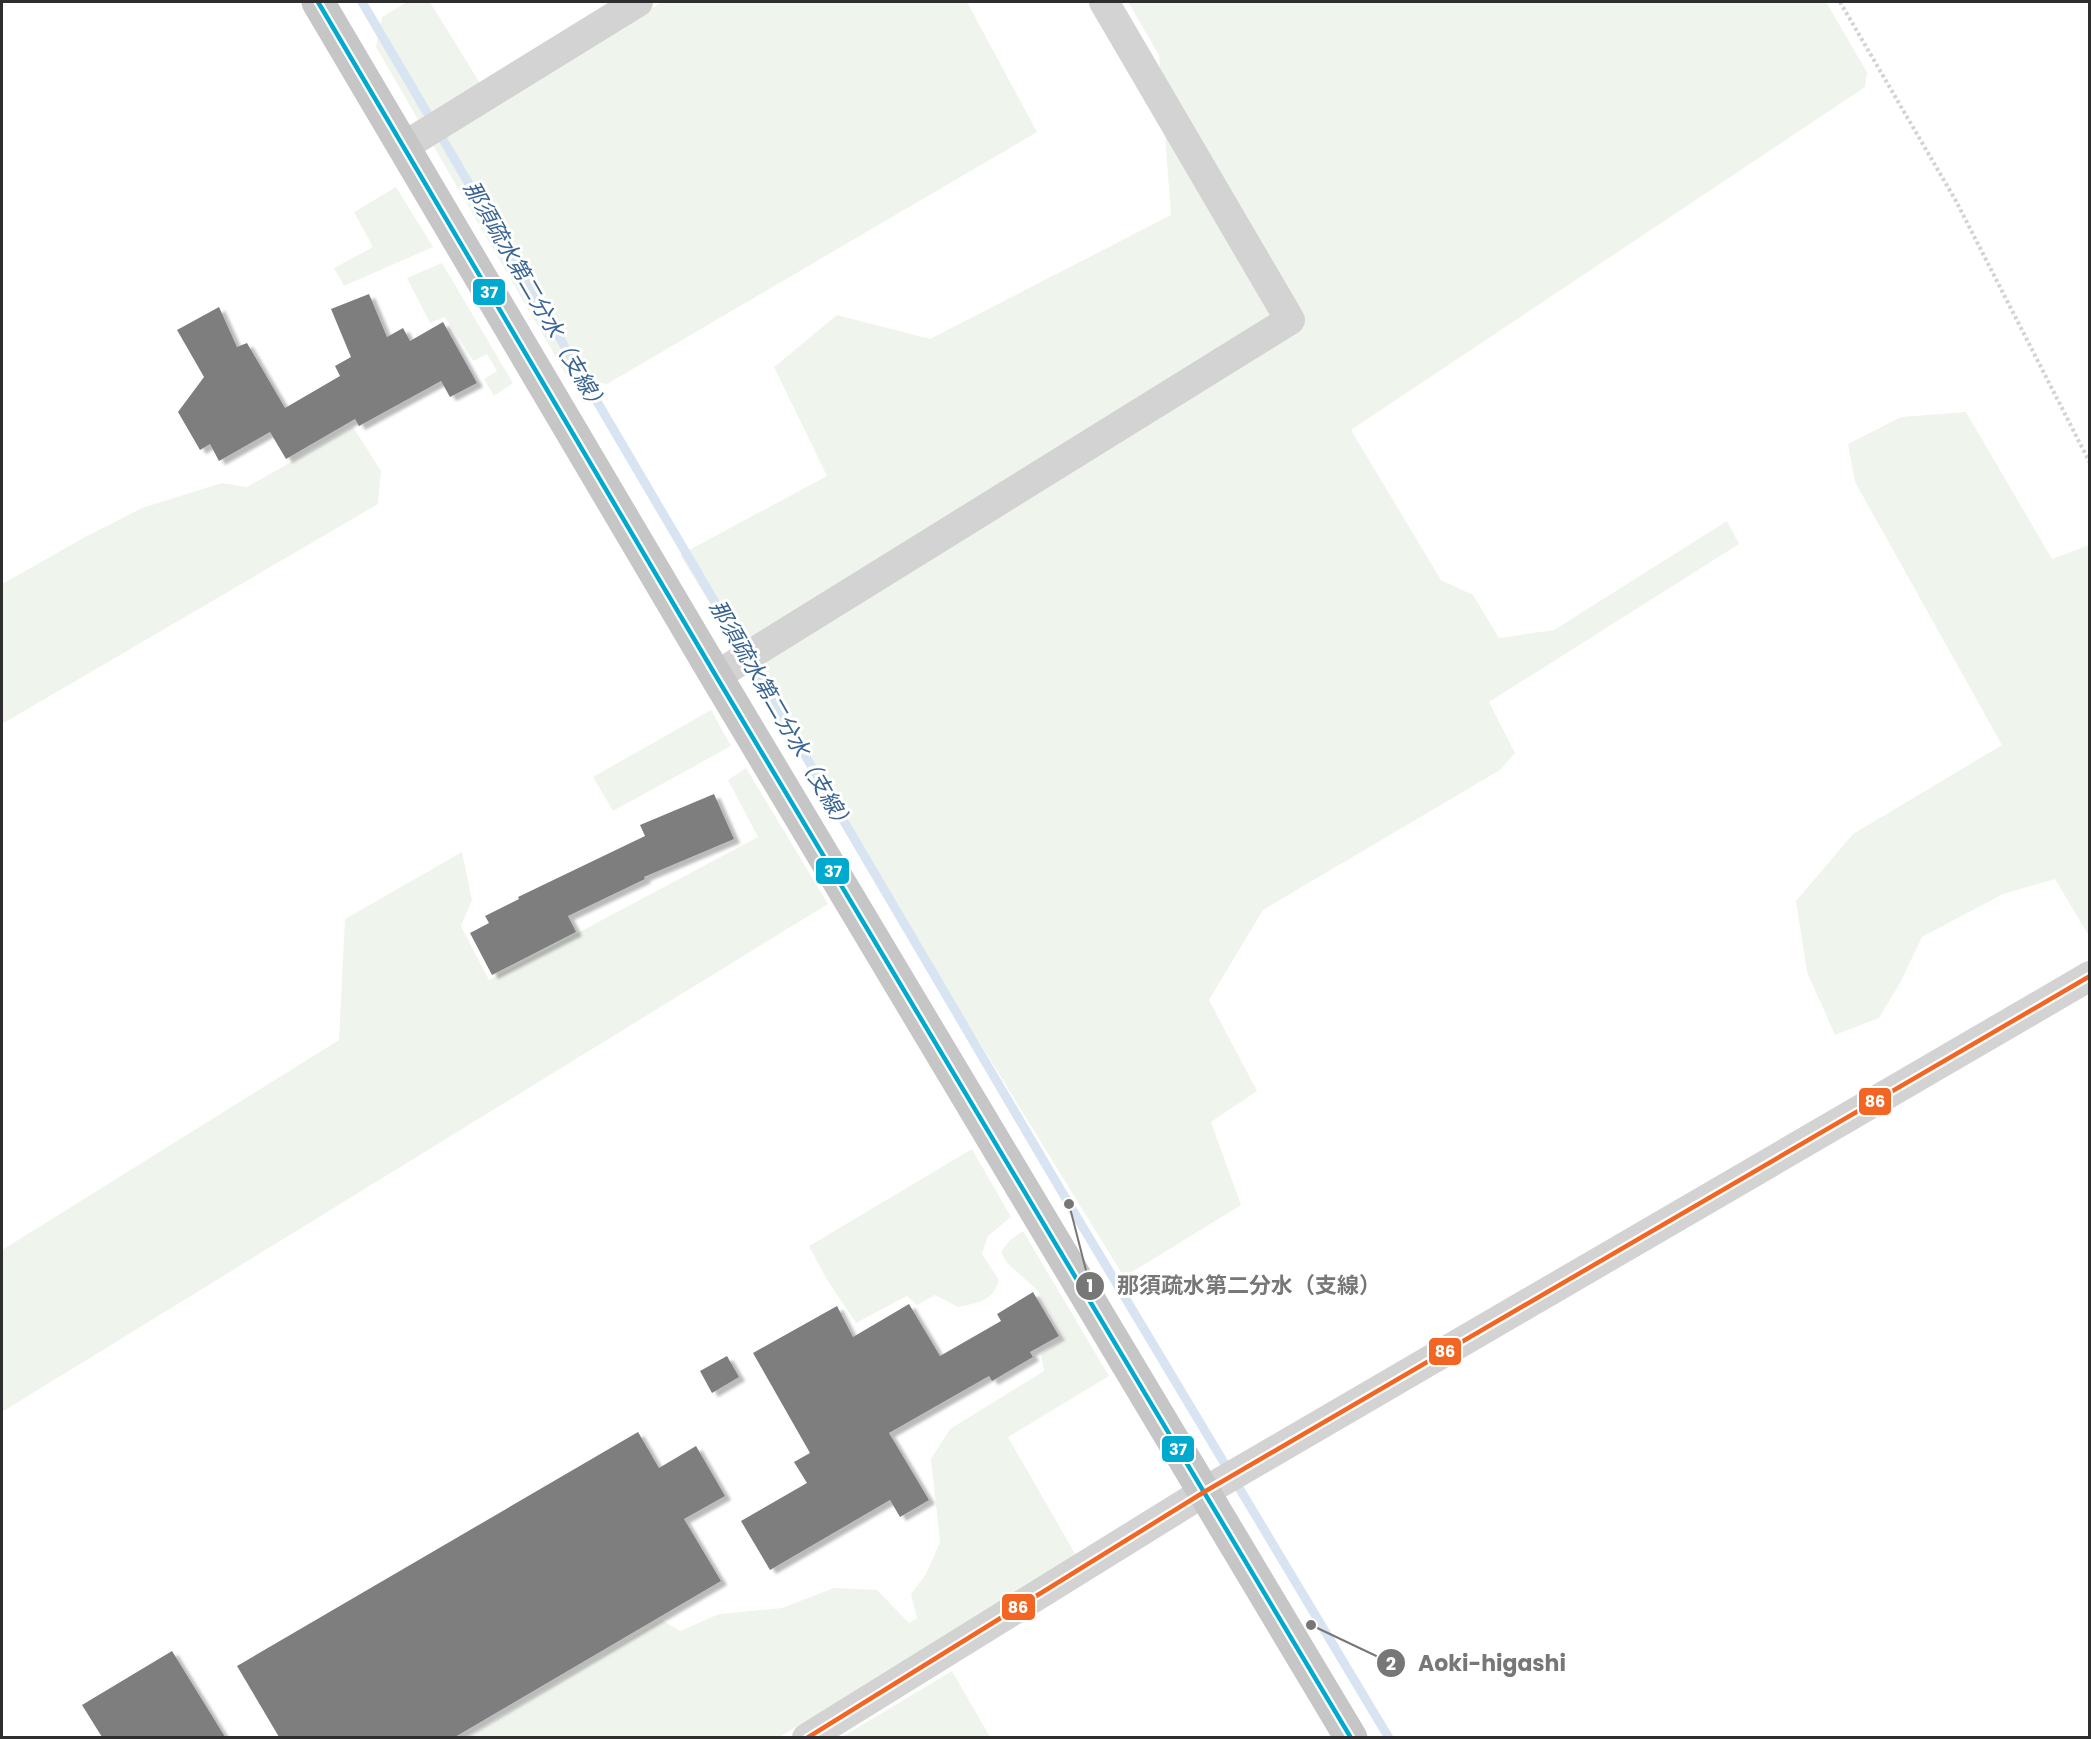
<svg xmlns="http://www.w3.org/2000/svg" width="2091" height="1739" font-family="Poppins,'Noto Sans JP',sans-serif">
<defs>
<filter id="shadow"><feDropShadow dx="6" dy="4" stdDeviation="1.5" flood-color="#0004"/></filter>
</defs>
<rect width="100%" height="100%" fill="#fff"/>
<path fill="#eff5ec" d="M407,2H430L494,106L662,2H967L1037,132L607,384L568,378L376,47L382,17Z
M1128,2H1826L1867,72L1865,87L1351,430L1441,580L1473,595L1499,638L1554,630L1727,521L1739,544L1489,702L1515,753L1500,770L1263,910L1209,1000L1257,1091L1211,1122L1241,1205L1124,1277L680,555L827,476L774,367L837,315L930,339L1171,215L1159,55Z
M396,187L433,247L344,286L334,268L373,247L354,212Z
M442,263L513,383L494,396L484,379L497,371L487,354L473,361L445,317L430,323L407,278Z
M1966,412L2052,559L2089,545V936L2055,879L2003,894L1922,937L1900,983L1879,1018L1835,1035L1807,972L1796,901L1853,834L2002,745L1855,482L1848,444L1901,417Z
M353,427L381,471L378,504L2,724V584L87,536L142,508L222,483L247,487Z
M711,710L731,746L613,811L593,777Z
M746,768L828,904L2,1412V1250L339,1040L345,919L462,852L472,900L461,926L489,980L758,837L728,780Z
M972,1149L1011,1217L988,1236L982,1254L999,1280C993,1301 978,1303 958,1307L935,1295L917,1305L907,1296L856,1323L826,1278L809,1246Z
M1023,1231L1109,1376L1008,1437L1078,1559L779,1737L466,1738L662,1620L680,1631L719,1614L782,1608L834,1588L877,1590L909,1623L917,1618L911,1594L926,1574L940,1542L931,1459L950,1429L1044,1371L1041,1354L1065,1338L1037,1290L1007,1263L1001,1252L1010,1240Z
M952,1671L990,1737H842Z"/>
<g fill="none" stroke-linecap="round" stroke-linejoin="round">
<path stroke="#d8e4f2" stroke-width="9" d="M362,2L1069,1204L1389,1738"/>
</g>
<path fill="#7e7e7e" filter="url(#shadow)" d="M369,294L387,337L403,328L410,341L443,322L477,383L450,397L441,381L359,426L355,419L286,459L270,432L219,461L210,444L200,450L178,412L204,377L177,330L219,307L237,347L247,343L285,408L340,376L335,366L351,357L331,309Z
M714,794L734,839L644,877L645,879L568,916L576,932L492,975L470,933L489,923L485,916L519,899L518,897L645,836L640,825Z
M1033,1292L1059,1336L1030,1352L1033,1357L992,1381L989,1376L889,1433L929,1500L900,1517L890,1500L770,1570L741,1521L807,1483L794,1462L810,1453L753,1353L837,1306L853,1337L909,1304L940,1356L1001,1321L997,1314Z
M727,1356L739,1377L712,1393L700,1371Z
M638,1432L659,1468L696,1446L725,1496L684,1519L721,1581L455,1737H279L237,1666Z
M172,1651L225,1737H102L82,1705Z"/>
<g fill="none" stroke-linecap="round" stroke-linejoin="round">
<path stroke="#d3d3d3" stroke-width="4" stroke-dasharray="3 3" stroke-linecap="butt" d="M1840,2L1956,201L2090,463"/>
<path stroke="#d3d3d3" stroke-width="30" d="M403,147L638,2
M716,676L1290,320L1104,2
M807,1738L1204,1492L2090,976"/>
<path stroke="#c6c6c6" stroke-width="33" d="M318,2L716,676L1351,1738"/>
<defs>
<path id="bus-1" d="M318,2L716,676L1351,1738"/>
<path id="bus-2" d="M807,1738L1204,1492L2090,976"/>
</defs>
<use href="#bus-1" stroke="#fff" stroke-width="9"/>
<use href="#bus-2" stroke="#fff" stroke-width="9"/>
<use href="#bus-1" stroke="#00a9ce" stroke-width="4.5"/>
<use href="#bus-2" stroke="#f26522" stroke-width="4.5"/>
</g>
<g text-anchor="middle" stroke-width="6" stroke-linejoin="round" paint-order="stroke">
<g font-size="22" font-style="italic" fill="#3a6593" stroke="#fff">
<text transform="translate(536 297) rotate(60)" y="8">那須疏水第二分水（支線）</text>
<text transform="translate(782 716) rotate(60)" y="8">那須疏水第二分水（支線）</text>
</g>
</g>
<path fill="none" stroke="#777" stroke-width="2" d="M1069 1204L1090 1286M1311 1625L1391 1663"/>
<g fill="#777" stroke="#fff" stroke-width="2">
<circle cx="1069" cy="1204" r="6"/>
<circle cx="1311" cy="1625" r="6"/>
<circle cx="1090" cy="1286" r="15"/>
<circle cx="1391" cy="1663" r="15"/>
</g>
<g font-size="18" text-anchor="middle" font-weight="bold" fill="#fff">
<text x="1090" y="1292">1</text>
<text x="1391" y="1670">2</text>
</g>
<g font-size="22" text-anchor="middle" font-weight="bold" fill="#777" stroke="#fff" stroke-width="6" stroke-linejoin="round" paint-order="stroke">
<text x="1249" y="1293">那須疏水第二分水（支線）</text>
<text x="1492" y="1671">Aoki-higashi</text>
</g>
<g stroke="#fff" stroke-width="2">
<rect x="472" y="278" width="34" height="28" rx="6" fill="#00a9ce"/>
<rect x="815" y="857" width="35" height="28" rx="6" fill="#00a9ce"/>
<rect x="1858" y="1087" width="34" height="29" rx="6" fill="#f26522"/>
<rect x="1428" y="1337" width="34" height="29" rx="6" fill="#f26522"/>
<rect x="1161" y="1435" width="34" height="28" rx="6" fill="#00a9ce"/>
<rect x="1001" y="1593" width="35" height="28" rx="6" fill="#f26522"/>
</g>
<g font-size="16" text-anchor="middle" font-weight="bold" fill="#fff">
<text x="489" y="298">37</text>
<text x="833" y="877">37</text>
<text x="1875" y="1107">86</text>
<text x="1445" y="1357">86</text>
<text x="1178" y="1455">37</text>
<text x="1018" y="1613">86</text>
</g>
<rect width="2091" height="1739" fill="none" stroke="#2e2e2e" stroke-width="6"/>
</svg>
